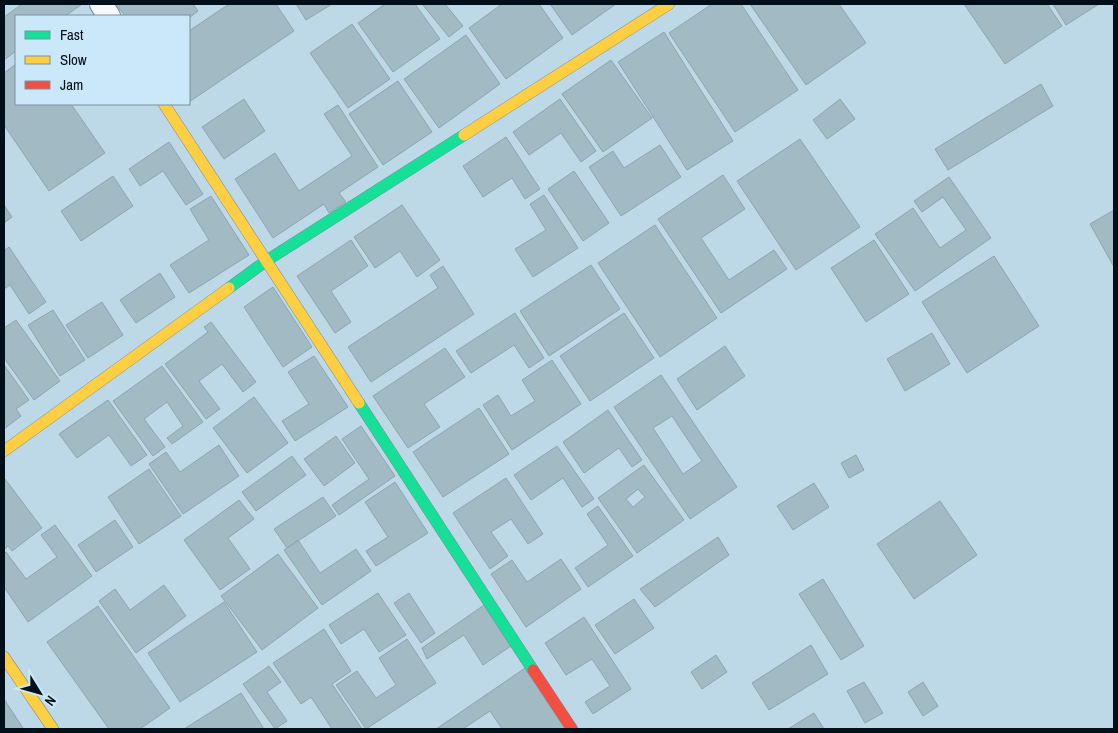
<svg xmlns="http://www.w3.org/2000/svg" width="1118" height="733" font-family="'Archivo Narrow',sans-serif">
<rect width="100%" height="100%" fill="#bdd9e8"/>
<path fill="#a2bac3" stroke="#8da5ae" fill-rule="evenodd" d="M22,4H79L81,5L65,16H16V51L4,60V17Z
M116,4H193L198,11L189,18V16H125Z
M229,4H276L294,31L189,102V31Z
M296,4H332L306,20Z
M385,4H415L440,39L393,72L358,23Z
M422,4H445L463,26L449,37Z
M502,4H539L563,38L506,79L469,28Z
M550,4H616L572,35Z
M712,4H741L798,90L735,132L669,33Z
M750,4H839L866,43L806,85Z
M964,4H1047L1062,26L1005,64Z
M1053,4H1099L1066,25Z
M352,24L390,79L348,108L310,53Z
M664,32L733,141L687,170L618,62Z
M466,35L500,84L439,128L404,79Z
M611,60L652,118L603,152L562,94Z
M16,64V104H71L105,153L49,191L4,125V73Z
M398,81L432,132L383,165L349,114Z
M1041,84L1053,106L948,170L935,149Z
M244,99L265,131L224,159L202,127Z
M560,99L596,151L581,162L561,133L529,155L513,132Z
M840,99L855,119L827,139L813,120Z
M338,105L378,167L339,193L346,202L329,213L324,204L273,238L235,179L275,153L299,191L352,156L324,114Z
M506,137L540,189L525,199L512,178L483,197L463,166Z
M800,139L860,227L796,270L737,181Z
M169,142L203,194L186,205L163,171L140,186L129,169Z
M660,145L681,177L621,216L589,167L613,151L624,168Z
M574,171L609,223L583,241L548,189Z
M723,175L745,209L701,238L729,280L774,250L787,269L721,313L658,219Z
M113,176L133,206L81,241L61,211Z
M949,177L991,238L915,291L875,234L913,208L940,248L966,230L943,197L922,212L914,201Z
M544,195L578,248L533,277L515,249L546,230L530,204Z
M211,196L249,255L189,293L170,265L209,240L190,209Z
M4,205L12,217L4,223Z
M402,205L440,260L417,277L400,251L375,268L354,237Z
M1114,210V267L1090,224Z
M655,225L717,318L660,357L598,263Z
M351,240L368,266L331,291L351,322L335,333L297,276Z
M874,240L909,294L866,322L831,268Z
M9,247L46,302L29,314L10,285L4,289V251Z
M994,256L1039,326L967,373L922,302Z
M591,265L620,309L549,356L520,311Z
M443,266L474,314L371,382L348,347L438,288L430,275Z
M160,273L175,297L136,323L120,300Z
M273,287L312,347L283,367L244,307Z
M102,302L123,335L88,358L66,325Z
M53,310L85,360L60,376L28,325Z
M515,313L544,358L529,368L514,345L471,373L456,351Z
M624,313L654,358L590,401L560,356Z
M16,320L60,381L34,400L4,358V328Z
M211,322L256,382L243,392L222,364L199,381L220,409L206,419L165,364L208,332L204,327Z
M932,333L950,364L905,391L887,359Z
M725,346L745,376L697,410L677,379Z
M445,348L465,377L424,404L440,427L408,448L373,396Z
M314,356L348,407L295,441L282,421L309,404L288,372Z
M552,360L581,404L512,450L483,405L498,395L511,416L535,401L522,380Z
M4,365L29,400L16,409L21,416L4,429Z
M162,366L203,422L172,444L167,438L183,426L167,402L144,419L165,447L153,456L113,401Z
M661,375L737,487L690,519L614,407ZM672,416L702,461L683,474L653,428Z
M254,397L288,443L247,473L213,428Z
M108,400L147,455L131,466L109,435L77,458L59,434Z
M479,408L509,454L443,497L413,452Z
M608,410L642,460L632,467L619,448L584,473L563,442Z
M361,426L395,476L339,515L332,505L369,479L342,439Z
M336,436L355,463L324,486L304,459Z
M219,445L239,476L183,514L149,464L166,452L180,472Z
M557,446L594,499L582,507L563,478L531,500L514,475Z
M856,455L864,470L849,478L841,463Z
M292,456L306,475L256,511L242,492Z
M644,465L684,520L637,553L598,498ZM638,489L645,497L633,507L626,499Z
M149,469L181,516L139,544L108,497Z
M506,478L543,534L528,544L511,519L491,532L508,556L490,569L453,513Z
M5,479L42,528L12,551L8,546L4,550V480Z
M395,482L428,533L376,566L366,551L388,537L365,502Z
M814,483L829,507L793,530L777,506Z
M323,497L336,516L287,548L274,529Z
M239,500L254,519L228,538L250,569L220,590L184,540Z
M940,501L977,555L914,599L877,544Z
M598,506L633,556L588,587L575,568L608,545L587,514Z
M115,520L133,547L96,572L78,545Z
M55,525L92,576L28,622L4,587V554L6,552L26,579L57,557L41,535Z
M718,537L729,555L655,607L640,589Z
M298,540L320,573L356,549L371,571L322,605L284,550Z
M278,554L318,608L262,650L221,596Z
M561,559L581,589L526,627L491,574L512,560L527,582Z
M823,579L864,646L841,660L799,594Z
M164,585L186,616L136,653L99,601L115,589L130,610Z
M378,593L406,635L379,652L364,629L341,644L329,625Z
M409,593L435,633L421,643L394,603Z
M634,599L654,628L615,654L595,625Z
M224,602L257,652L180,702L148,653Z
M487,603L514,644L483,665L464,635L427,659L422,648Z
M98,606L170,708L140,729H109L47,642Z
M584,617L631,689L593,714L585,702L610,686L592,659L566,675L545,643Z
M324,629L351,671L332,684L362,729H332L311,697L301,704L273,663Z
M407,639L436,683L366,729L336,685L357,671L376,698L396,685L379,658Z
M811,645L828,674L769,710L752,683Z
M716,655L727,672L702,689L691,672Z
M269,666L281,682L267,692L287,721L275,729L243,684Z
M528,666L566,729H502L490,711L463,729H436Z
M864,682L883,713L865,723L847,691Z
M923,682L938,706L923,716L908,692Z
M241,693L264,729H184Z
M4,699L23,728L21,729H4Z
M814,713L824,729H788Z"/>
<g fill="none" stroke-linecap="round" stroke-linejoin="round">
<defs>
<path id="street" d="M101,4L109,16"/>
<path id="fast" d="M229,288L266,261L464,135
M359,403L533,670"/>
<path id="slow" d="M164,104L359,403
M464,135L669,4
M4,451L229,288
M4,657L53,729"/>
<path id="jam" d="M533,670L572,729"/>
</defs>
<use href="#street" stroke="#768c97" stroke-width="24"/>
<use href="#fast" stroke="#768c97" stroke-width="12"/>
<use href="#slow" stroke="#768c97" stroke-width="12"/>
<use href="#jam" stroke="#768c97" stroke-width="12"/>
<use href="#street" stroke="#f5f9fc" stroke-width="22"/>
<use href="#fast" stroke="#16e098" stroke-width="11"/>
<use href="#slow" stroke="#ffcf43" stroke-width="11"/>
<use href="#jam" stroke="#f24e42" stroke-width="11"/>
</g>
<rect width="1118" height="733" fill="none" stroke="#00101a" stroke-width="10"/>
<rect x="15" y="15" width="175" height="90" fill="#cae8f9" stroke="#7992a0"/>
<rect x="25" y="31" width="25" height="8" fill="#16e098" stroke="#7992a0"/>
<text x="60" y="40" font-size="15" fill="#00101a">Fast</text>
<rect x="25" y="56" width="25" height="8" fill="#ffcf43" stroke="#7992a0"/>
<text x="60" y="65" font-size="15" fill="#00101a">Slow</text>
<rect x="25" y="81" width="25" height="8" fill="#f24e42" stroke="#7992a0"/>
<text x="60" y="90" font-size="15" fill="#00101a">Jam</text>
<g transform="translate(40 693) rotate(127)" stroke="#cae8f9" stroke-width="4" paint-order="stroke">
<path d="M0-4L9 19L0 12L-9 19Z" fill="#00101a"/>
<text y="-8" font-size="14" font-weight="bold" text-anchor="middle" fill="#00101a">N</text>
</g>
</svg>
